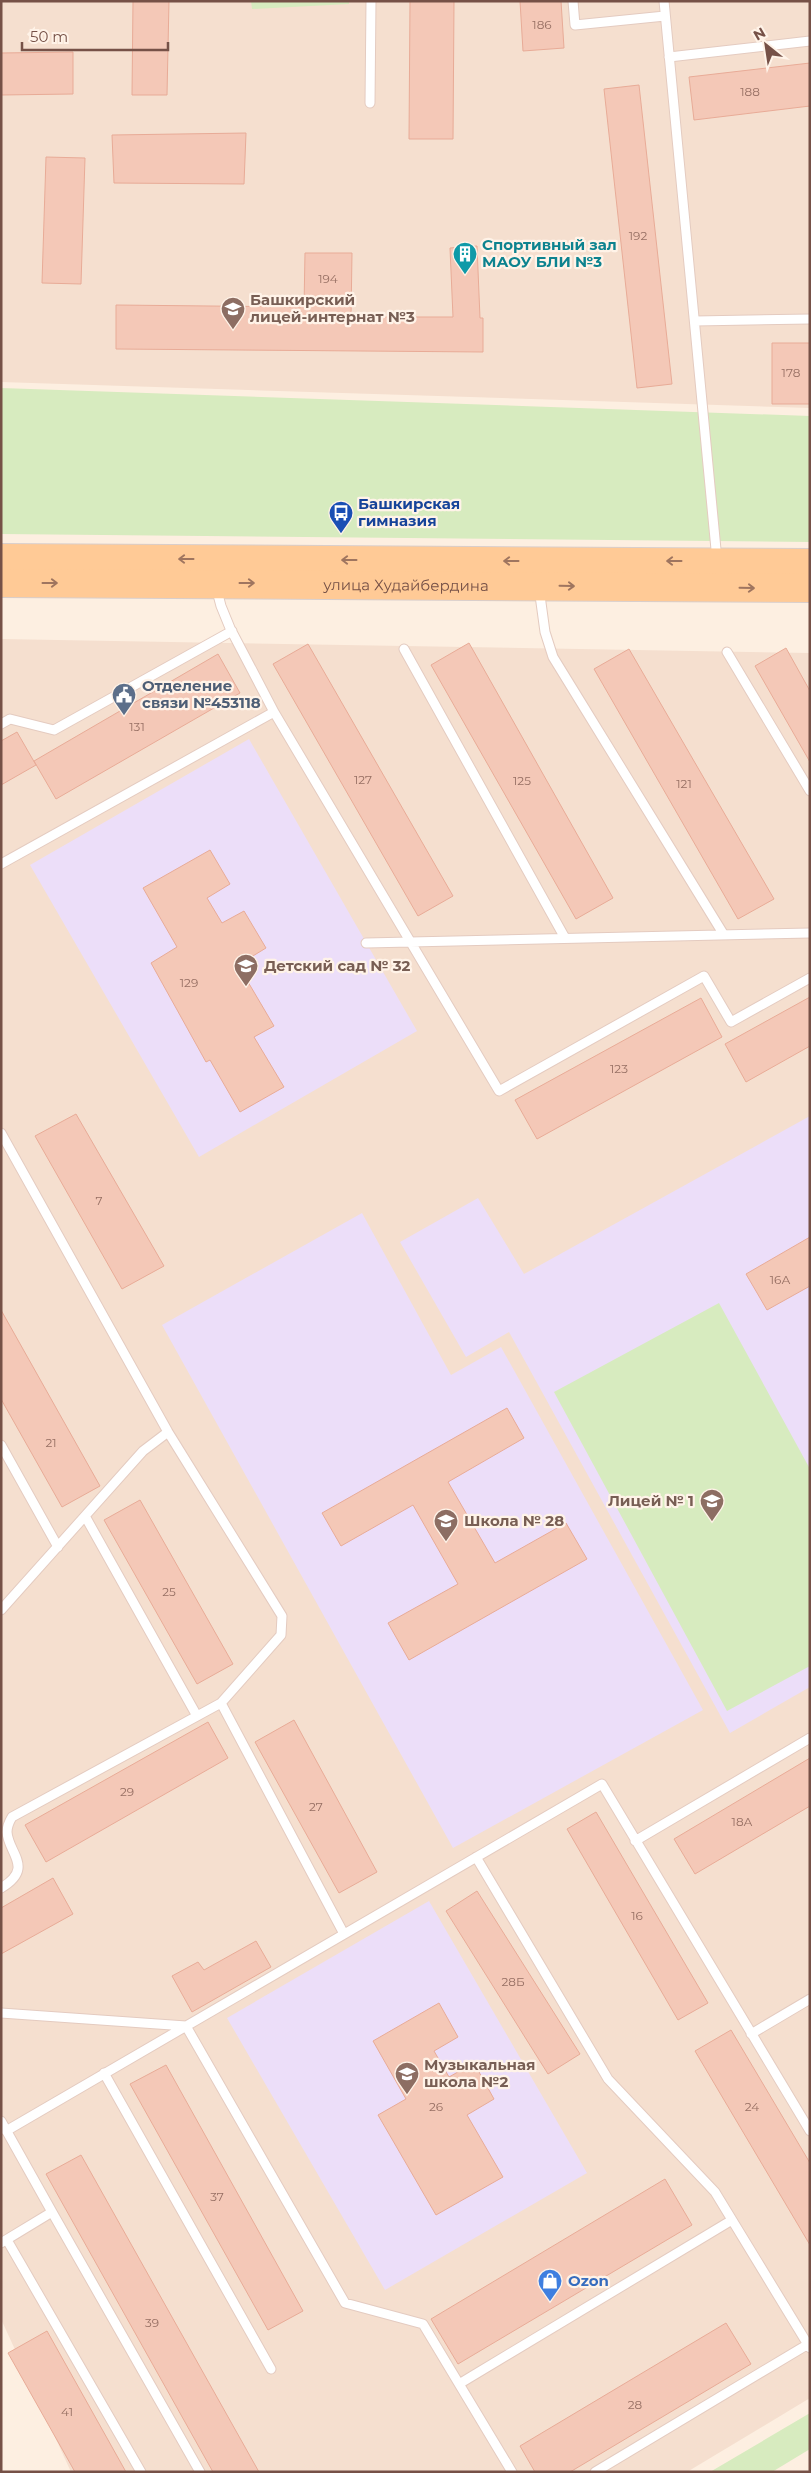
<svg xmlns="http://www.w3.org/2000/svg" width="811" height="2473" font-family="Montserrat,sans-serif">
<rect width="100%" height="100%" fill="#fdefe1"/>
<path fill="#f5dfcf" d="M1,1H810V408L1,382Z
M1,639L810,653V2398L687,2472H71L1,2319Z"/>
<path fill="#ecdef9" d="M249,739L417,1031L199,1157L30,865Z
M810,1116V1687L730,1733L509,1332L466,1357L400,1242L478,1198L524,1274Z
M362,1213L451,1375L501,1347L703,1710L453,1848L162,1325Z
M429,1901L587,2173L385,2290L227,2018Z"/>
<path fill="#d7ebbf" d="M251,1H349V4L252,9Z
M1,388L810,416V542L1,534Z
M719,1303L810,1469V1666L727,1711L554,1392Z
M810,2413V2449L772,2472H710Z"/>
<path fill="#f4c8b7" stroke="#e8ab97" d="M133,1H169L167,95H132Z
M410,1H454L453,139H409Z
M520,1H561L564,48L523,51Z
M73,52V94L1,95V53Z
M810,63V106L694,120L689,77Z
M639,85L672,384L637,388L604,89Z
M246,133L244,184L114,183L112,135Z
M46,157L85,158L81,284L42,283Z
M477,246L480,318H483V352L116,349V305L304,307L305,253H352L351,317H453L450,248Z
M772,343H810V404H772Z
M469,643L613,898L576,919L431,665Z
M308,644L453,896L418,916L273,664Z
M786,648L810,691V762L755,666Z
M629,649L774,899L738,919L594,669Z
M218,654L240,693L56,799L34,761Z
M17,732L36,765L1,785V741Z
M210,850L230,884L207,898L222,923L244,911L266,948L238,965L274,1026L254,1037L284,1087L240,1112L210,1060L206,1062L151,963L177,947L143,888Z
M810,997V1046L746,1082L725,1044Z
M701,998L722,1037L537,1139L515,1100Z
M76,1114L164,1266L122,1289L35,1136Z
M810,1237V1286L767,1310L746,1274Z
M1,1310L100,1486L62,1507L1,1399Z
M507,1408L524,1438L448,1482L495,1563L566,1523L587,1559L409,1660L388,1623L458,1584L413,1505L341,1546L322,1513Z
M140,1500L233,1664L197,1684L104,1520Z
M294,1720L377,1872L339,1893L255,1742Z
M208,1722L228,1758L46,1862L25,1825Z
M810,1758V1806L695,1874L674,1839Z
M596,1812L708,2003L678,2020L567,1829Z
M53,1878L73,1914L1,1954V1908Z
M477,1891L580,2054L548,2074L446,1911Z
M256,1941L271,1967L192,2012L172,1976L198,1962L204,1970Z
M439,2003L458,2037L434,2051L449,2077L474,2063L494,2099L467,2115L503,2177L436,2215L378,2115L406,2099L373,2041Z
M731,2030L810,2163V2245L695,2051Z
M166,2065L303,2311L268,2330L130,2084Z
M81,2155L259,2472H213L46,2174Z
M665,2179L692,2225L458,2364L431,2319Z
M726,2323L751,2364L570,2472H535L520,2446Z
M47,2331L126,2472H75L8,2353Z"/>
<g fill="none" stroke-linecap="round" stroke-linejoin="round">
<defs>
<path id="service" d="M573,1L575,25L665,16
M664,1L717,560
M669,57L810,41
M370,103L371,1
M695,321L810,319
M216,587L221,606L230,628L274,712L499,1091L704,976L731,1022L810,978
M539,588L545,632L553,657L724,935
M404,649L565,938
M727,652L810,791
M1,724L10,719L54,730L232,631
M1,864L274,712
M366,943L810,933
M1,1133L168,1432L282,1616L281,1635L221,1703L12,1817C9,1822 7,1826 7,1832C8,1853 35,1868 1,1888
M1,1445L58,1547
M85,1516L197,1716
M1,1610L143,1451L168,1432
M221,1703L344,1934
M635,1841L810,1738
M476,1857L608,2079L715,2192L810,2348
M1,2013L186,2026L345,2303L423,2324L512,2472
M751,2034L810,1999
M104,2073L271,2369
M1,2121L52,2212L1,2243
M6,2131L602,1784L810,2131
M52,2212L200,2472
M7,2240L141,2472
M459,2384L732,2220
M595,2472L810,2343"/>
<g id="primary">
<path d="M1,558L810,563"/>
<path id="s1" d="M1,583L810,588"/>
</g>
</defs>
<use href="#service" stroke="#e4cbc0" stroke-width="11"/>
<use href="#primary" stroke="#d9cecb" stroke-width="30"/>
<use href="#service" stroke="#fff" stroke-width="9"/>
<use href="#primary" stroke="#ffca96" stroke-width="28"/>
</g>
<defs><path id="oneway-shaft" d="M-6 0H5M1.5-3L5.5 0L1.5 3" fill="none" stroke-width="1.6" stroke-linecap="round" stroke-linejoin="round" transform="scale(1.25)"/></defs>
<g stroke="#9f755f">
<use href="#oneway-shaft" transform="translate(186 559) rotate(-180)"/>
<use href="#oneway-shaft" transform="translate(349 560) rotate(-180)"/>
<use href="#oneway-shaft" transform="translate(511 561) rotate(-180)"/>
<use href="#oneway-shaft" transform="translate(674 561) rotate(-180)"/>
<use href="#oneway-shaft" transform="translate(50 583)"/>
<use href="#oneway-shaft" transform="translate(247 583)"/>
<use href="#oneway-shaft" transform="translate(567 586) rotate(1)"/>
<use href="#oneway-shaft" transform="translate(747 588) rotate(1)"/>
</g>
<defs>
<symbol id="building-pin" viewBox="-11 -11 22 30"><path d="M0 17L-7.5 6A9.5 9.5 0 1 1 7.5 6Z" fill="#0f9aa8" stroke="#fff3e8"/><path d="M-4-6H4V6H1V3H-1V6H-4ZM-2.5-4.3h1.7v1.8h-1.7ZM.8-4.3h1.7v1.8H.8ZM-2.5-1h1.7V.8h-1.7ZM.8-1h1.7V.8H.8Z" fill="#fff"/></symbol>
<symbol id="school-pin" viewBox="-11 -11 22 30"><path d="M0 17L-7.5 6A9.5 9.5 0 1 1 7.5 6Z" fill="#8d6e63" stroke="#fff3e8"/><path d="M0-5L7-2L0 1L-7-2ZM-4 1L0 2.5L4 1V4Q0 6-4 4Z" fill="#fff"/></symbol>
<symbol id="bus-pin" viewBox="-11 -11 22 30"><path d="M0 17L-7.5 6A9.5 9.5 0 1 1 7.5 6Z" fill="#1a4fb4" stroke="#fff3e8"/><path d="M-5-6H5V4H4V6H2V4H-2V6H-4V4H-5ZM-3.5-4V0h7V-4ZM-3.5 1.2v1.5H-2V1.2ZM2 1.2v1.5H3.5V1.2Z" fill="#fff"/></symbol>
<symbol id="civic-pin" viewBox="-11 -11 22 30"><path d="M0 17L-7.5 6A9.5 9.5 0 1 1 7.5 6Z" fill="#5c6f8a" stroke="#fff3e8"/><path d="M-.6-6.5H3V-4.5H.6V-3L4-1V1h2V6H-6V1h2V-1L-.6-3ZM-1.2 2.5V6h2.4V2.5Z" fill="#fff"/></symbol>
<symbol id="shop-pin" viewBox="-11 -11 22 30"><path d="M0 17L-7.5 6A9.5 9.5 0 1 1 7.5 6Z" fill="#3f7fe0" stroke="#fff3e8"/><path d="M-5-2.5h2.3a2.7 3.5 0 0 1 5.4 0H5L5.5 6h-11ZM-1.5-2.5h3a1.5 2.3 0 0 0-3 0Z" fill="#fff"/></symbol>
</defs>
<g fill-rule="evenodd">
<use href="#building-pin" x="451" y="240" width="28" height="38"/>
<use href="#school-pin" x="219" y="295" width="28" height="38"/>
<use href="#bus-pin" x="327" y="499" width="28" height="38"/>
<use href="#civic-pin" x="110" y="681" width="28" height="38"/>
<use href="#school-pin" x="232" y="952" width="28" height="38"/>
<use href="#school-pin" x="698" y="1487" width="28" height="38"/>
<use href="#school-pin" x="432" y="1507" width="28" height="38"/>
<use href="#school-pin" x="393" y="2060" width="28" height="38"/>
<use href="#shop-pin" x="536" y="2267" width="28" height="38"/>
</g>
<g text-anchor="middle" stroke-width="4.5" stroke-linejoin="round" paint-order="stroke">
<g font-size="12" fill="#966f63">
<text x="542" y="29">186</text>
<text x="750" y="96">188</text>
<text x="638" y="240">192</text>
<text x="328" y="283">194</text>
<text x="791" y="377">178</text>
<text x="137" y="731">131</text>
<text x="363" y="784">127</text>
<text x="522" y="785">125</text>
<text x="684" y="788">121</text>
<text x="189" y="987">129</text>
<text x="619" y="1073">123</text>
<text x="99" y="1205">7</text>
<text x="780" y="1284">16А</text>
<text x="51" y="1447">21</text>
<text x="169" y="1596">25</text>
<text x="127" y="1796">29</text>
<text x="316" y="1811">27</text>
<text x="742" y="1826">18А</text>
<text x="637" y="1920">16</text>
<text x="513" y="1986">28Б</text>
<text x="436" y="2111">26</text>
<text x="752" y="2111">24</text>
<text x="217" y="2201">37</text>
<text x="152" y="2327">39</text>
<text x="635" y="2409">28</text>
<text x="67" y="2416">41</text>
</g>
<g font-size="15" font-weight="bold" fill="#0d838f" stroke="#fff3e8" text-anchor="start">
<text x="482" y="250">Спортивный зал<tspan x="482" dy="17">МАОУ БЛИ №3</tspan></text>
</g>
<g font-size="15" font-weight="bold" fill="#785e54" stroke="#fff3e8" text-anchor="start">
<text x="250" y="305">Башкирский<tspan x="250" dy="17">лицей-интернат №3</tspan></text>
<text x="264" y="971">Детский сад № 32</text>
<text x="694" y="1506" text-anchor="end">Лицей № 1</text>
<text x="464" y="1526">Школа № 28</text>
<text x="424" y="2070">Музыкальная<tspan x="424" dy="17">школа №2</tspan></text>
</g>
<g font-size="15" font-weight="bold" fill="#164399" stroke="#fff3e8" text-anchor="start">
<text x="358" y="509">Башкирская<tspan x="358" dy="17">гимназия</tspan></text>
</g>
<g font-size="15" fill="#765147" stroke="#fff3e8">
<text dy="5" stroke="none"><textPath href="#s1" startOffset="405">улица Худайбердина</textPath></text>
</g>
<g font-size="15" font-weight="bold" fill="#4e5e75" stroke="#fff3e8" text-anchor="start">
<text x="142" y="691">Отделение<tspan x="142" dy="17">связи №453118</tspan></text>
</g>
<g font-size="15" font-weight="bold" fill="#366cbe" stroke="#fff3e8" text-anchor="start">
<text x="568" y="2286">Ozon</text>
</g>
</g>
<rect width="811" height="2473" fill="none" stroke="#765147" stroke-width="5"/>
<g transform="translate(766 45) rotate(330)" stroke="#fff3e8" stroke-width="4" paint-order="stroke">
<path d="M0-4L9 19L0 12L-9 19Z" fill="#765147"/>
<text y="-8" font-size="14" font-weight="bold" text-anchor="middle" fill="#765147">N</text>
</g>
<path d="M22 42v8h146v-8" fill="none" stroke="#765147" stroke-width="2.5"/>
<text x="30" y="42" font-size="15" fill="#765147" stroke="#fff3e8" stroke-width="4" paint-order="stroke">50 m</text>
</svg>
